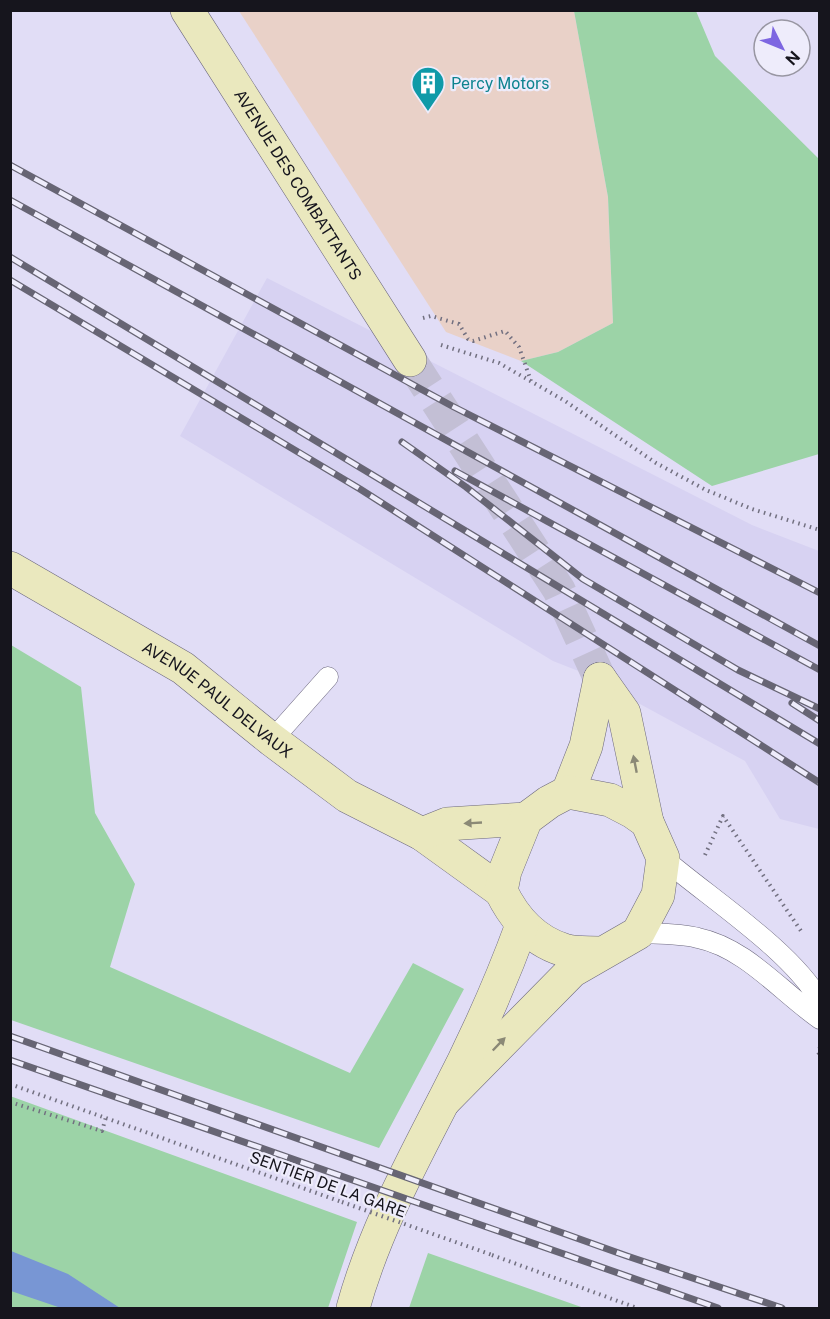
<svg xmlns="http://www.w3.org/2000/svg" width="830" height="1319" font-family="'Public Sans',sans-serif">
<rect width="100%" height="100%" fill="#e1ddf6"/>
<path fill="#e9d1c8" d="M239,11H574L608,197L613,323L558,352L521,361L446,332Z"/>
<path fill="#d7d2f2" d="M267,278L752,525L819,551V829L780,819L745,761L581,672L553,661L180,436Z"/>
<path fill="#9cd3a7" d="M574,11H696L715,56L819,159V454L712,486L521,361L558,352L613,323L608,197Z
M11,645L81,687L95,813L135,884L110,967L350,1073L413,963L464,989L379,1148L11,1020Z
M10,1096L357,1222L328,1308H11Z
M428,1253L584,1308H409Z"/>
<path fill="#7896d4" d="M11,1251L68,1274L120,1308H61L11,1291Z"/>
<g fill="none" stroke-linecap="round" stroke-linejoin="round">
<path stroke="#c3bfd5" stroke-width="33" stroke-dasharray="33 16" stroke-linecap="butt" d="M410,360L559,590L600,679"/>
<defs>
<path id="lane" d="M272,740L328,677
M663,858C708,897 791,950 820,1001
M638,933C657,934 679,933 698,938C746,948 781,992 820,1019"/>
<g id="secondary">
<path id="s1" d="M187,10L410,360"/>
<path id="s2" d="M10,568L183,668L272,740L347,796L422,834L501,891"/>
<path d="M600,679L624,713L647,822"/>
<path d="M568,792L586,746L600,679"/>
<path d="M422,834L447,824L526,819"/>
<path d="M444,1101L572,971L638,933L658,895L663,858L647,822L633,812L610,800L568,792L549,802L526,819L505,871L501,891C514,918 534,941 564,950C575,954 589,952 601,953"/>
<path d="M353,1308C373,1235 409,1168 444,1100C474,1043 500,985 522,925"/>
</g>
</defs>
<use href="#lane" stroke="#6b677d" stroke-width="21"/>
<use href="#secondary" stroke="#6b677d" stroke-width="34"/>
<path stroke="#727080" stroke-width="4" stroke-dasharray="1.5 4.5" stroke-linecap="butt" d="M423,318L431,316L459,324L468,339L473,341L505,331L519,347L531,381
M441,345L499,363L565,401L656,463L706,490L752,509L820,530
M705,855L723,816L801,931
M820,1048L817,1051L820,1055
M10,1084L342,1202
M10,1102L102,1131L106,1117
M492,1255L637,1308"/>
<use href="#lane" stroke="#fff" stroke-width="20"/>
<use href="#secondary" stroke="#eae8be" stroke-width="33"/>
<defs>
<path id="rail" d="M10,165L452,406L820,593
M10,200L820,646
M10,257L820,744
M10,280L360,489L820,783
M402,442L466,487L583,579L738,670L820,709
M455,471L820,670
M792,703L820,721
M10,1036L627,1256L782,1308
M10,1060L718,1308"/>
</defs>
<use href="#rail" stroke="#676574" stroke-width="7"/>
<use href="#rail" stroke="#eeecfb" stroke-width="4.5" stroke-dasharray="14" stroke-linecap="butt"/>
<path stroke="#727080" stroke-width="4" stroke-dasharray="1.5 4.5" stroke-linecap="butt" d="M342,1202L492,1255"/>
</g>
<defs><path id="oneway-solid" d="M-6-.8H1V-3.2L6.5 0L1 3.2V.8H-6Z" transform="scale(1.5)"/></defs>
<g fill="#8b8976">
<use href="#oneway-solid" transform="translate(635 764) rotate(-101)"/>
<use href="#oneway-solid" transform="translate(473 823) rotate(177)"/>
<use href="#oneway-solid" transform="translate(499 1044) rotate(-46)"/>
</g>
<defs>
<symbol id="building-pin" viewBox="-11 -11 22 30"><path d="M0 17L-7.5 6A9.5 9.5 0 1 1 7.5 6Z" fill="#0f9aa8" stroke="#eeecfb"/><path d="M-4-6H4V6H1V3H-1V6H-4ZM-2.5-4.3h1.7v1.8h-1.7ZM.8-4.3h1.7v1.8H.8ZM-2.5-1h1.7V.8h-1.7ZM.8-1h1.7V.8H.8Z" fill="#fff"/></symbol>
</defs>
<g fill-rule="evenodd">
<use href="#building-pin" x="409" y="64" width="38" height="52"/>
</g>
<g text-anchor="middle" stroke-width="4.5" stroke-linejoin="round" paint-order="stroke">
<g font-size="16" fill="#0d838f" stroke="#eeecfb" text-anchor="start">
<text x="451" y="89">Percy Motors</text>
</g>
<g font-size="16" fill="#16151d" stroke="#eeecfb">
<text dy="6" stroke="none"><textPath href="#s1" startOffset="207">AVENUE DES COMBATTANTS</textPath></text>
<text dy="6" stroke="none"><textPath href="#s2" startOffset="246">AVENUE PAUL DELVAUX</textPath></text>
<text transform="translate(328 1184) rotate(20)" y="6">SENTIER DE LA GARE</text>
</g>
</g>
<rect width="830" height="1319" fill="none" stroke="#16151d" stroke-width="24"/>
<g transform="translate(782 48) rotate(133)"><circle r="28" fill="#eeecfb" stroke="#9896a2" stroke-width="1.5"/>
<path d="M0-4.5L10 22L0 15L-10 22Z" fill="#7d66e1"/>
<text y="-9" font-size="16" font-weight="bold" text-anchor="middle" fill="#16151d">N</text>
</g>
</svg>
